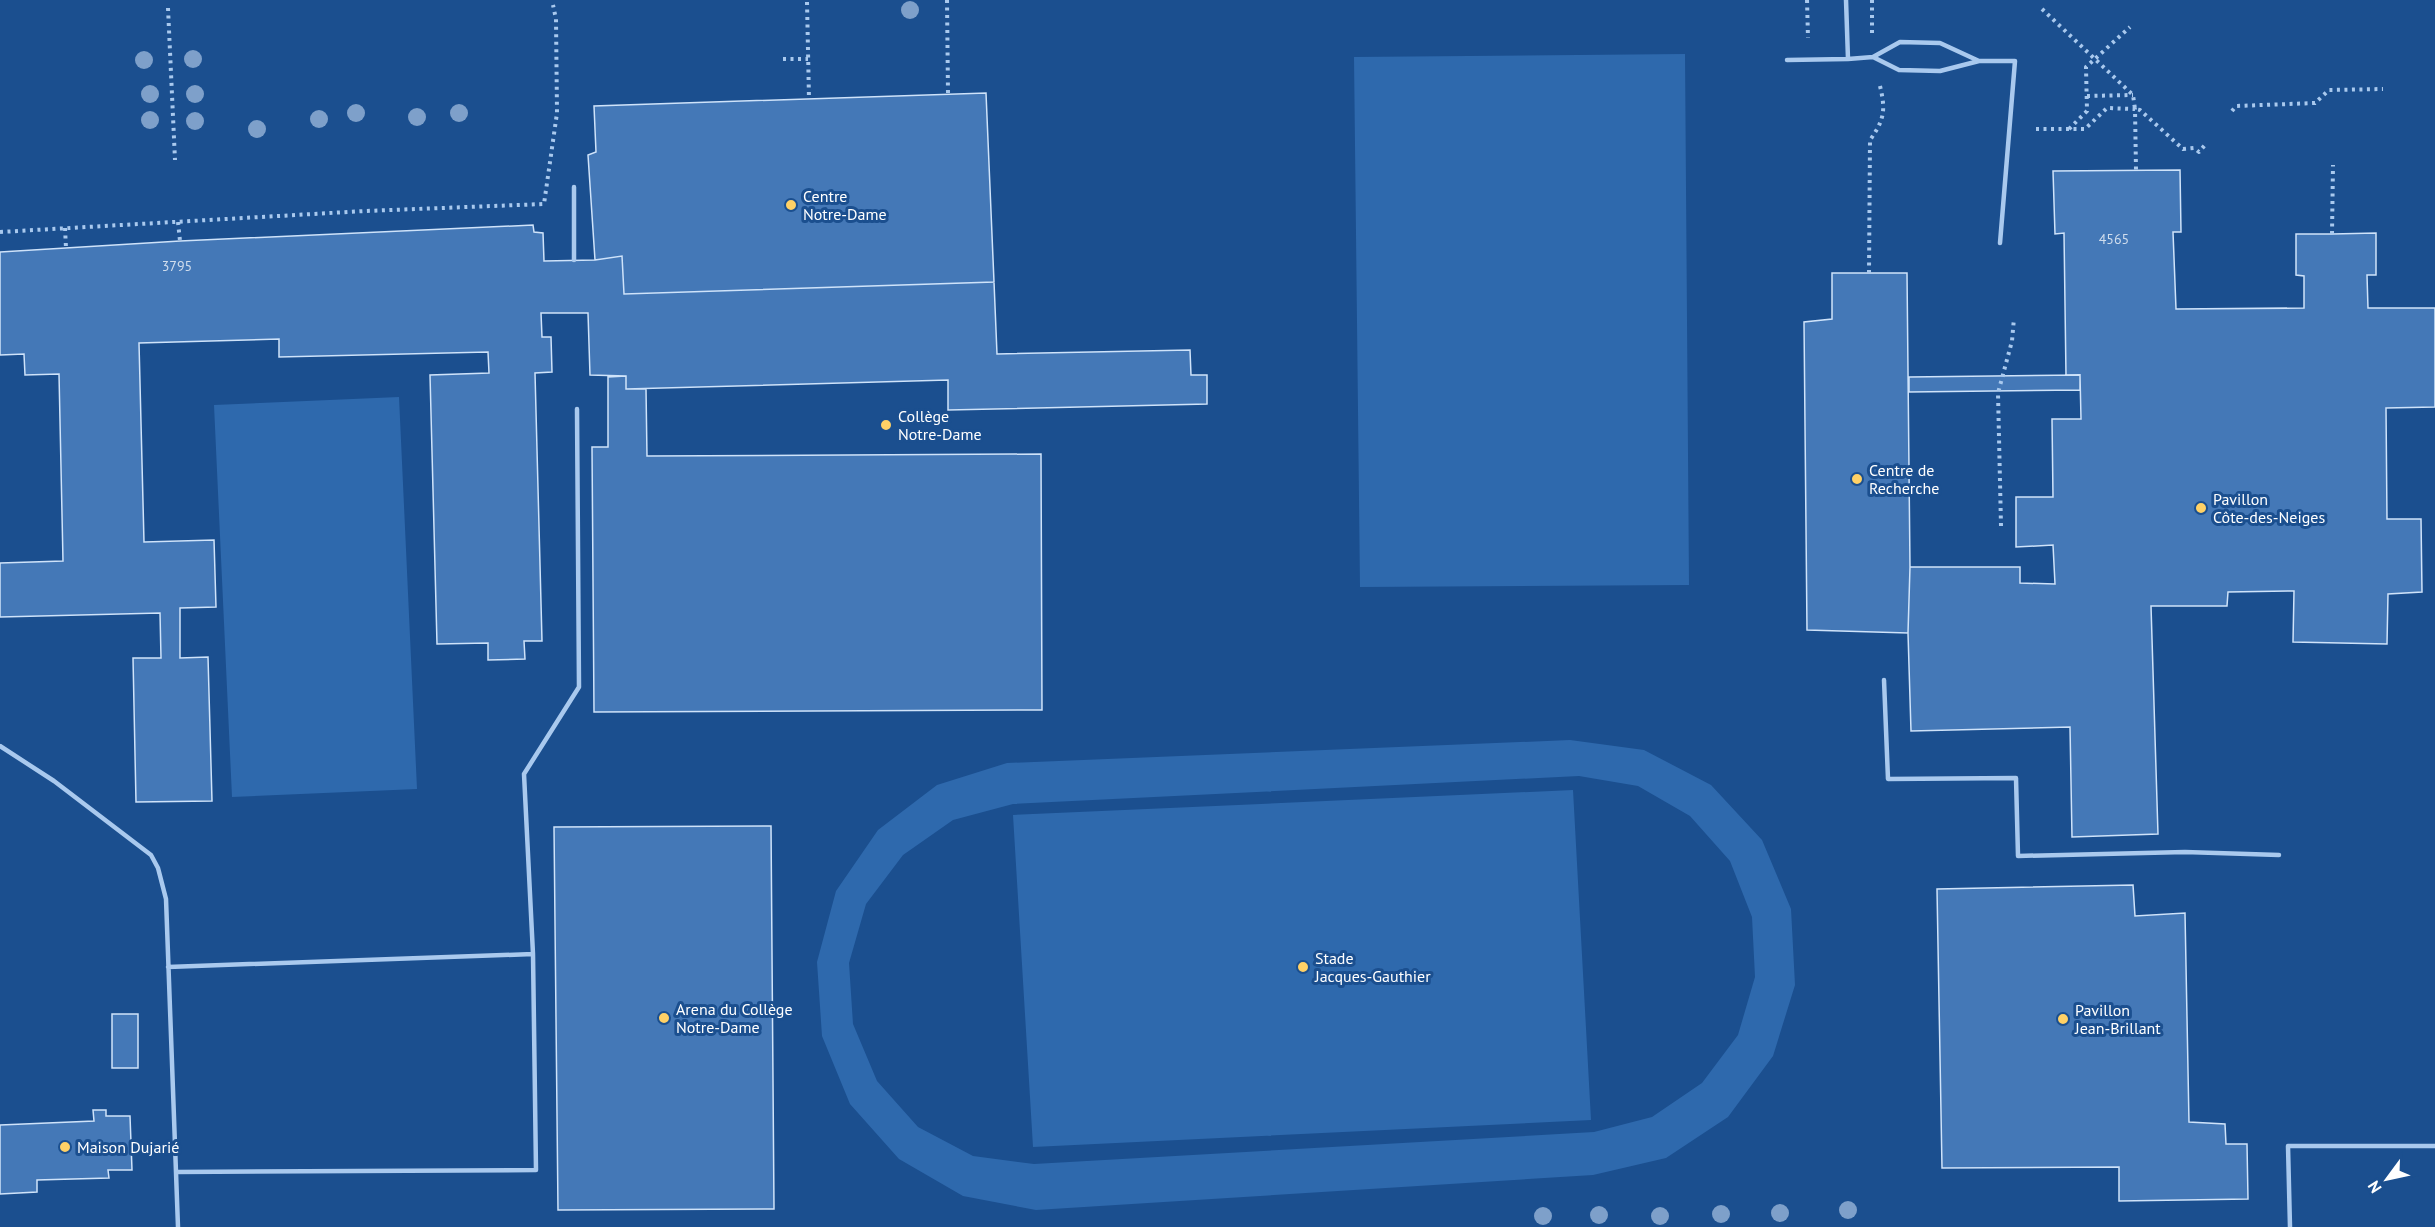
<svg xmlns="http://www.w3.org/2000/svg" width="2435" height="1227" font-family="'PT Sans',sans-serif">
<rect width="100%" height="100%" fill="#1b4f8f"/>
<path fill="#2e69ad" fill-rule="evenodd" d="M1685,54L1689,585L1360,587L1354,57Z
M399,397L417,789L232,797L214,405Z
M1570,740L1644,750L1711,785L1762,840L1791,909L1795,985L1773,1056L1728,1117L1666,1158L1593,1175L1036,1210L963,1196L899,1159L850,1104L822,1036L817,962L836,891L878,830L937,785L1007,763ZM1579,776L1638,786L1690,816L1730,861L1752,917L1755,977L1738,1035L1702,1083L1652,1117L1594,1132L1034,1164L973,1156L918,1127L877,1081L853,1024L849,963L866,904L903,855L953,820L1013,804Z
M1573,790L1591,1120L1033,1147L1013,815Z"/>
<path fill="#4478b7" stroke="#cfe3fa" stroke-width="1.5" d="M986,93L994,282L624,294L622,256L595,260L588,155L596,152L594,106Z
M2180,170L2181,232H2173L2176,309L2304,308V276L2296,275V234H2332L2376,233V275H2367L2368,308H2435V407L2386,408L2387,519H2421L2422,592L2388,594L2387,644L2293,642L2294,591L2228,592L2227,606H2151L2158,834L2072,837L2070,727L1911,731L1908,633L1910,567H2020V583L2055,584L2053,545L2016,547V497H2053L2052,419H2081L2080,375H2066L2064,233L2055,234L2053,171Z
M533,225L534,232L543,233L544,261L595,260L622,256L624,294L994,282L997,354L1190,350L1191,375H1207V404L948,410V380L626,389V376L590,375L588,313H541L542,337H551L552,372L535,373L542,641H524L525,659L488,660V643L437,644L430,375L489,373L488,352L279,357V339L139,343L144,542L214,540L216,607L180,608V658L208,657L212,801L136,802L133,658H161L160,613L0,617V563L63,561L59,374L25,375L24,354L0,355V252L180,241Z
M1832,273H1907L1910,567L1908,633L1807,630L1804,322L1832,319Z
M2080,375V390L1909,392V377Z
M626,376V389H646L647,456L1041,454L1042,710L594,712L592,447H608V377Z
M771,826L774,1209L558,1210L554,827Z
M2133,885L2135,916L2185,913L2189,1122L2225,1124L2226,1144H2247L2248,1199L2119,1201V1167L1942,1168L1937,889Z
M112,1014H138V1068H112Z
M93,1110H106V1116H130L132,1170H108L109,1178L37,1180V1192L0,1194V1125L94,1121Z"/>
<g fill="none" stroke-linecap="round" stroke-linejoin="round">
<path stroke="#a9c9ee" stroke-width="4" stroke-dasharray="3 4.5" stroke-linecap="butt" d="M947,0L948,94
M1807,0L1808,38
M1872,0V34
M807,2L809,99
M168,8L175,160
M2042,9L2133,95L2135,109L2140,110L2183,149L2194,148L2199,152L2205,145
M783,59H808
M2087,96L2133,95
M2232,111L2236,106L2315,103L2329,90L2383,89
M2036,129H2085L2107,108L2135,109L2136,170
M2069,129L2087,111L2086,67L2130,27
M178,222L180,241
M65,228L66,248
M0,232L365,211L544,204L557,113L556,19L553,5
M2332,234L2333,165
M1869,273L1870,140C1884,120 1886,111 1880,86
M2001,526L1998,393L2012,341L2014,318"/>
<path stroke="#a9c9ee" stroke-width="4.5" d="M1846,0L1848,59L1873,57L1900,42L1940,43L1979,61L1940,71L1899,70L1873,57
M1787,60L1848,59
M1979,61H2015L2000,243
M574,260V187
M1884,680L1888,779L2016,778L2018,856L2185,852L2279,855
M0,746L54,781L151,855L158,868L166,899L178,1227
M533,954L524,774L579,687L577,409
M168,967L533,954L536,1170L176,1172
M2290,1227L2288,1146H2435"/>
</g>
<g fill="#7ea0ca">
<circle cx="910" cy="10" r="9"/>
<circle cx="193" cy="59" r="9"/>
<circle cx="144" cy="60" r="9"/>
<circle cx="150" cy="94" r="9"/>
<circle cx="195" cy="94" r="9"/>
<circle cx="356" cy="113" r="9"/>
<circle cx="459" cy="113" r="9"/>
<circle cx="417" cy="117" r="9"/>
<circle cx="319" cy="119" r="9"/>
<circle cx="150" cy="120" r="9"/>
<circle cx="195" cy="121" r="9"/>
<circle cx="257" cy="129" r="9"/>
<circle cx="1848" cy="1210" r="9"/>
<circle cx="1780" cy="1213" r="9"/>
<circle cx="1721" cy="1214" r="9"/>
<circle cx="1599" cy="1215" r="9"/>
<circle cx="1543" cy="1216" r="9"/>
<circle cx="1660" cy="1216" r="9"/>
</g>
<g fill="#ffd166" stroke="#1b4f8f" stroke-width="2">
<circle cx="791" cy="205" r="6"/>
<circle cx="886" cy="425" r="6"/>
<circle cx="1857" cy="479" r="6"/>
<circle cx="2201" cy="508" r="6"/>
<circle cx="1303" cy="967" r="6"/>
<circle cx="664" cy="1018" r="6"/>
<circle cx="2063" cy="1019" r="6"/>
<circle cx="65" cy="1147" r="6"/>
</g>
<g text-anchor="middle" stroke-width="6" stroke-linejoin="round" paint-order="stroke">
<g font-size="14" fill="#d0dded">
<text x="2114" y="244">4565</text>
<text x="177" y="271">3795</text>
</g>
<g font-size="16" fill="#fff" stroke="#1b4f8f" text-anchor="start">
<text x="803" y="202">Centre<tspan x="803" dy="18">Notre-Dame</tspan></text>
<text x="898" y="422">Collège<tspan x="898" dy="18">Notre-Dame</tspan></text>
<text x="1869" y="476">Centre de<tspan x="1869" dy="18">Recherche</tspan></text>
<text x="2213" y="505">Pavillon<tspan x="2213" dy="18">Côte-des-Neiges</tspan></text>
<text x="1315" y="964">Stade<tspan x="1315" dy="18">Jacques-Gauthier</tspan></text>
<text x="676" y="1015">Arena du Collège<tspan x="676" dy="18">Notre-Dame</tspan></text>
<text x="2075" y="1016">Pavillon<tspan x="2075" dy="18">Jean-Brillant</tspan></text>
<text x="77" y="1153">Maison Dujarié</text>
</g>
</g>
<g transform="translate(2387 1179) rotate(237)" stroke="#1b4f8f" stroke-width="4.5" paint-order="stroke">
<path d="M0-4.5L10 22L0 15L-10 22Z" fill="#ffffff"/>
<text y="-9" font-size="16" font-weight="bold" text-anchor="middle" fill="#ffffff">N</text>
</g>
</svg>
